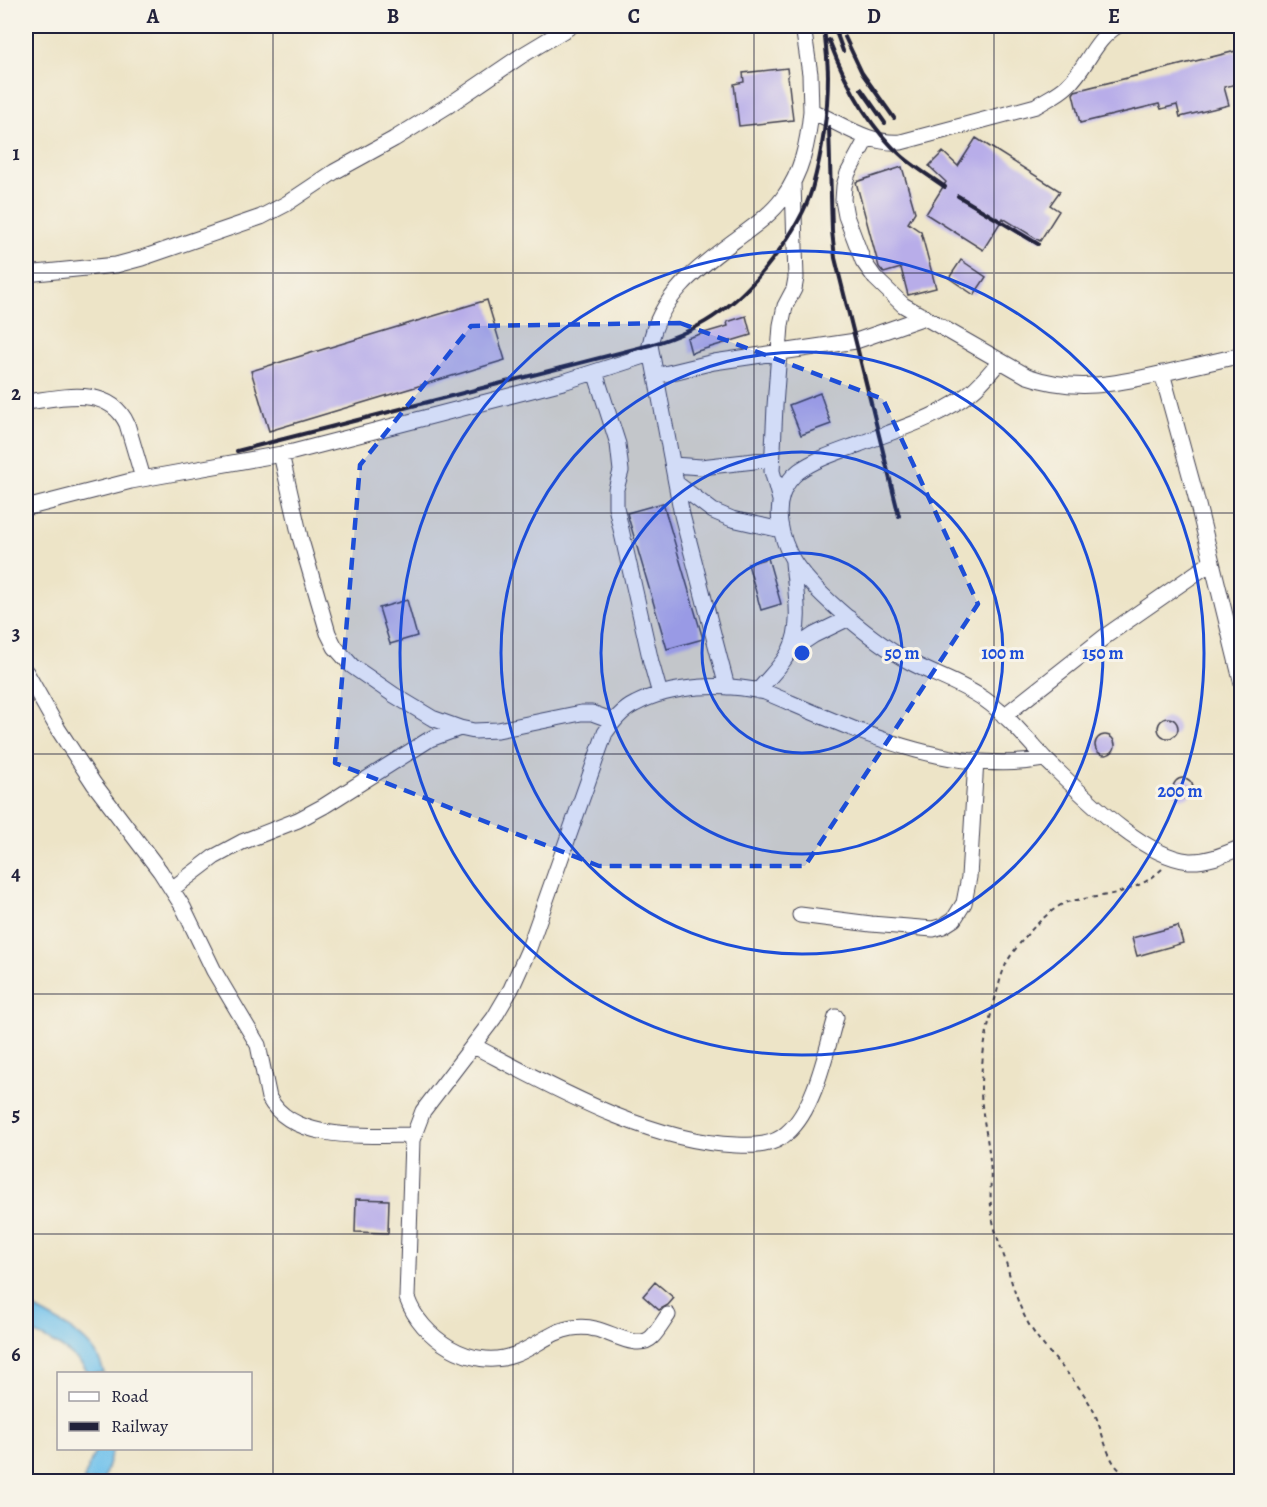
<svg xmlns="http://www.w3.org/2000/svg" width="1267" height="1507" font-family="Alegreya,serif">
<rect width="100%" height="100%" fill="#f7f3e8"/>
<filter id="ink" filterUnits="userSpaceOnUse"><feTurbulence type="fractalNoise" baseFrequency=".0167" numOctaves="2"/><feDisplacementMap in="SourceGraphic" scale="12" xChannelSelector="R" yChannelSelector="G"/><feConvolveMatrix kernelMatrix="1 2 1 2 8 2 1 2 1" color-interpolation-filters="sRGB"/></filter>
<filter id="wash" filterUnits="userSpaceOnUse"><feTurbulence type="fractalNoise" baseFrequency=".008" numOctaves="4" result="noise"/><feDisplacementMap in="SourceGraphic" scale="24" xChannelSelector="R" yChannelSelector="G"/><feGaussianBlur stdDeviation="1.35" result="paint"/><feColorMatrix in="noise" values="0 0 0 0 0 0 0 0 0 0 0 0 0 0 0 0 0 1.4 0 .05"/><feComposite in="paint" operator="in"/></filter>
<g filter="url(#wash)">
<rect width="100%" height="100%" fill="#ede4c7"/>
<path fill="#6fc1eb" stroke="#487293" stroke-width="1.5" d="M26,1304C48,1317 80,1330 95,1352C99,1358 102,1366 104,1373H88C75,1352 48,1339 26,1330Z
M96,1449H113L103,1481H83Z"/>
<g id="blocks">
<path fill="#b8ade9" d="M1236,51L1242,73V83L1224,87L1229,105L1180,117L1177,105L1161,109L1159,104L1080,123L1073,94L1075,91Z
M787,68L793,120L739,126L734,84L744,82L743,73Z
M976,138L1060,191L1050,205L1059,211L1040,241L1003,218L983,250L926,214L946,182L929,166L943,152L958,166Z
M902,167L915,212L908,223L921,232L936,288L908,295L901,268L884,273L879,267L856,182Z
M961,260L986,277L974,295L949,278Z
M487,300L505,360L269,431L251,371Z
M746,316L751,335L691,353L687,338L728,326L727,322Z
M820,393L831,424L801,435L789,405Z
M663,503L703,639L667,649L627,513Z
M768,558L781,604L761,610L748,564Z
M407,600L417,636L390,644L379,608Z
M1158 728a10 10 0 1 1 20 0a10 10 0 1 1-20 0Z
M1095 745a10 10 0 1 1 20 0a10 10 0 1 1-20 0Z
M1173 788a10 10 0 1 1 20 0a10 10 0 1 1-20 0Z
M1178,926L1183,943L1137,956L1132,938Z
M356,1199L389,1200L388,1233L355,1232Z
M655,1282L674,1298L668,1305L659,1310L643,1296Z"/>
</g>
</g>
<g filter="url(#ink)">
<use href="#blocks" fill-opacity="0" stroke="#403f50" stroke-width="1.5"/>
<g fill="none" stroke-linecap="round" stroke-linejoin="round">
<defs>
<path id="minor" d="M803,26L810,74L811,111C841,123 868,145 901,142L1036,106C1047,99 1059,94 1068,85C1087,67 1094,40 1117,26
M867,138L848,173L844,186L843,200L846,216L863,261L875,278L903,305L1027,376C1075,393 1116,384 1164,373C1190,367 1216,361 1242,355
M26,274L116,265L142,258L261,217L286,204L334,172L394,139L449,105L521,56L571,26
M1000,361C991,371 983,382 972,391C940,418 895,430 857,445C838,452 816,459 799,471C782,484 777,504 780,523C782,537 787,550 794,562C816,595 875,643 910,662C934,675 961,683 984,699C1007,715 1026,738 1045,759
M595,372L618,444L621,471L616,489V507L651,662L660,694
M1162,373L1195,493L1242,684
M656,376L714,362L856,341L925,317
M26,402C60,398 109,384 127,424L143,478
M281,454L300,537L328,633L335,647L352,666L394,695L432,718L460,728
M673,465L701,467L772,459
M676,483L713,511L732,519L781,530
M780,500L772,471L775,406L781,325L785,306L794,289L796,278L793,183
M26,508L131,481L293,452L563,382L651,354
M790,651L814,635L849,618
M26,672L58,729L94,784L160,871L183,907L214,971L258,1045L269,1098C293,1143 370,1135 413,1135
M727,687L682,515L650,345C660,293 702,265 742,235C757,224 772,213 783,198C802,172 808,143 811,111
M758,691C768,678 783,665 790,650C803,625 795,588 793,562
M1004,716L1107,635L1212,562
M172,889L214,857L242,842L298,820L324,806L430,739L460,728L474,731L498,730L581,713H592L614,721
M800,915L871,924L933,929L943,926L954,919L964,903L969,877L976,760
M474,1046C551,1086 648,1142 736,1145C754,1146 773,1146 787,1133C815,1109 826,1051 836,1017
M668,1315C663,1322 658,1331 652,1337C638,1351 611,1332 595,1329C588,1327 580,1327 572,1328C551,1331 534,1348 514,1355C471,1371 421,1338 407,1298L412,1140L423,1111L494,1018L511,989L528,951L605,733C613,722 622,710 635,704C673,684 725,683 765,692C851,728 950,777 1045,759C1080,792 1140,856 1189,861C1208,862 1225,854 1242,847"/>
</defs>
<use href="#minor" stroke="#403f50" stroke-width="17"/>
<path stroke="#403f50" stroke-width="2" stroke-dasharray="4.5 4.5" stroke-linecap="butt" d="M1162,869C1143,887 1121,893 1096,897C1086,899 1076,899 1065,903C1046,911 1019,942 1008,960C1001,973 998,989 994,1003C986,1031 981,1059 981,1089C981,1113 988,1137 990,1161C992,1179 989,1197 992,1215C994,1230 1000,1245 1005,1259C1011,1280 1017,1303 1028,1323C1045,1353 1074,1375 1091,1406C1102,1424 1105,1459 1121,1471C1146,1489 1212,1477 1242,1473"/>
<use href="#minor" stroke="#fff" stroke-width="15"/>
<path stroke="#22223b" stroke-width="4" d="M834,26L843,51
M845,37L862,73L894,118
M829,40C845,82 868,127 903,157C916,168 931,177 945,187
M861,89L885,123
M829,127L832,231L835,258L899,516
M958,196L1038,244
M237,451L650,345C674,338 700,327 720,312C755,288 800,229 812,189C822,153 828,113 828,76C828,59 825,42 824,26"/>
</g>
</g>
<path fill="#1d4ed8" fill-opacity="0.2" stroke="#1d4ed8" stroke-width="4.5" stroke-dasharray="12 8" stroke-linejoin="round" d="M680,323L883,399L978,604L805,866H599L335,763L360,465L471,326Z"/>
<path fill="none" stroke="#22223b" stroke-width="1.5" stroke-opacity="0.55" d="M273,26V1482M513,26V1482M754,26V1482M994,26V1482M26,273H1242M26,513H1242M26,754H1242M26,994H1242M26,1234H1242"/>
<g fill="none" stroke="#1d4ed8" stroke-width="3">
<circle cx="802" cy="653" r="100"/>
<circle cx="802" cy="653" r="201"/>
<circle cx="802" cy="653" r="301"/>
<circle cx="802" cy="653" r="402"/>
</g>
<circle cx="802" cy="653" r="9" fill="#1d4ed8" stroke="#f7f3e8" stroke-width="3"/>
<g font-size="18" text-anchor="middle" font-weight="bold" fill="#1d4ed8" stroke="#f7f3e8" stroke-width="6" stroke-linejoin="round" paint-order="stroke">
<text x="902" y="659">50 m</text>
<text x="1003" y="659">100 m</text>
<text x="1103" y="659">150 m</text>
<text x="1180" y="797">200 m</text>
</g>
<rect width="1267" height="1507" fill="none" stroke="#f7f3e8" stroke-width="66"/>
<rect x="57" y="1372" width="195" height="78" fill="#f7f3e8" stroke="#a29fa3" stroke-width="1.5"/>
<rect x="69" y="1392" width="30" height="9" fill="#ffffff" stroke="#a29fa3" stroke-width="1.5"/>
<text x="111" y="1402" font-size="18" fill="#22223b">Road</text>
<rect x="69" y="1422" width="30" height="9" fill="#22223b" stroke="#a29fa3" stroke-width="1.5"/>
<text x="111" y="1432" font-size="18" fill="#22223b">Railway</text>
<rect x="33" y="33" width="1201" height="1441" fill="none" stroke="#22223b" stroke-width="2"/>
<g font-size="20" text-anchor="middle" font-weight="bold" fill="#22223b">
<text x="153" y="23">A</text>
<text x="393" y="23">B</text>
<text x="634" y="23">C</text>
<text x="874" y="23">D</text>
<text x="1114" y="23">E</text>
<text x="16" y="160">1</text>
<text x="16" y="400">2</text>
<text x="16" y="640">3</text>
<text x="16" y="880">4</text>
<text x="16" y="1121">5</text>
<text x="16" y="1361">6</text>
</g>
</svg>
